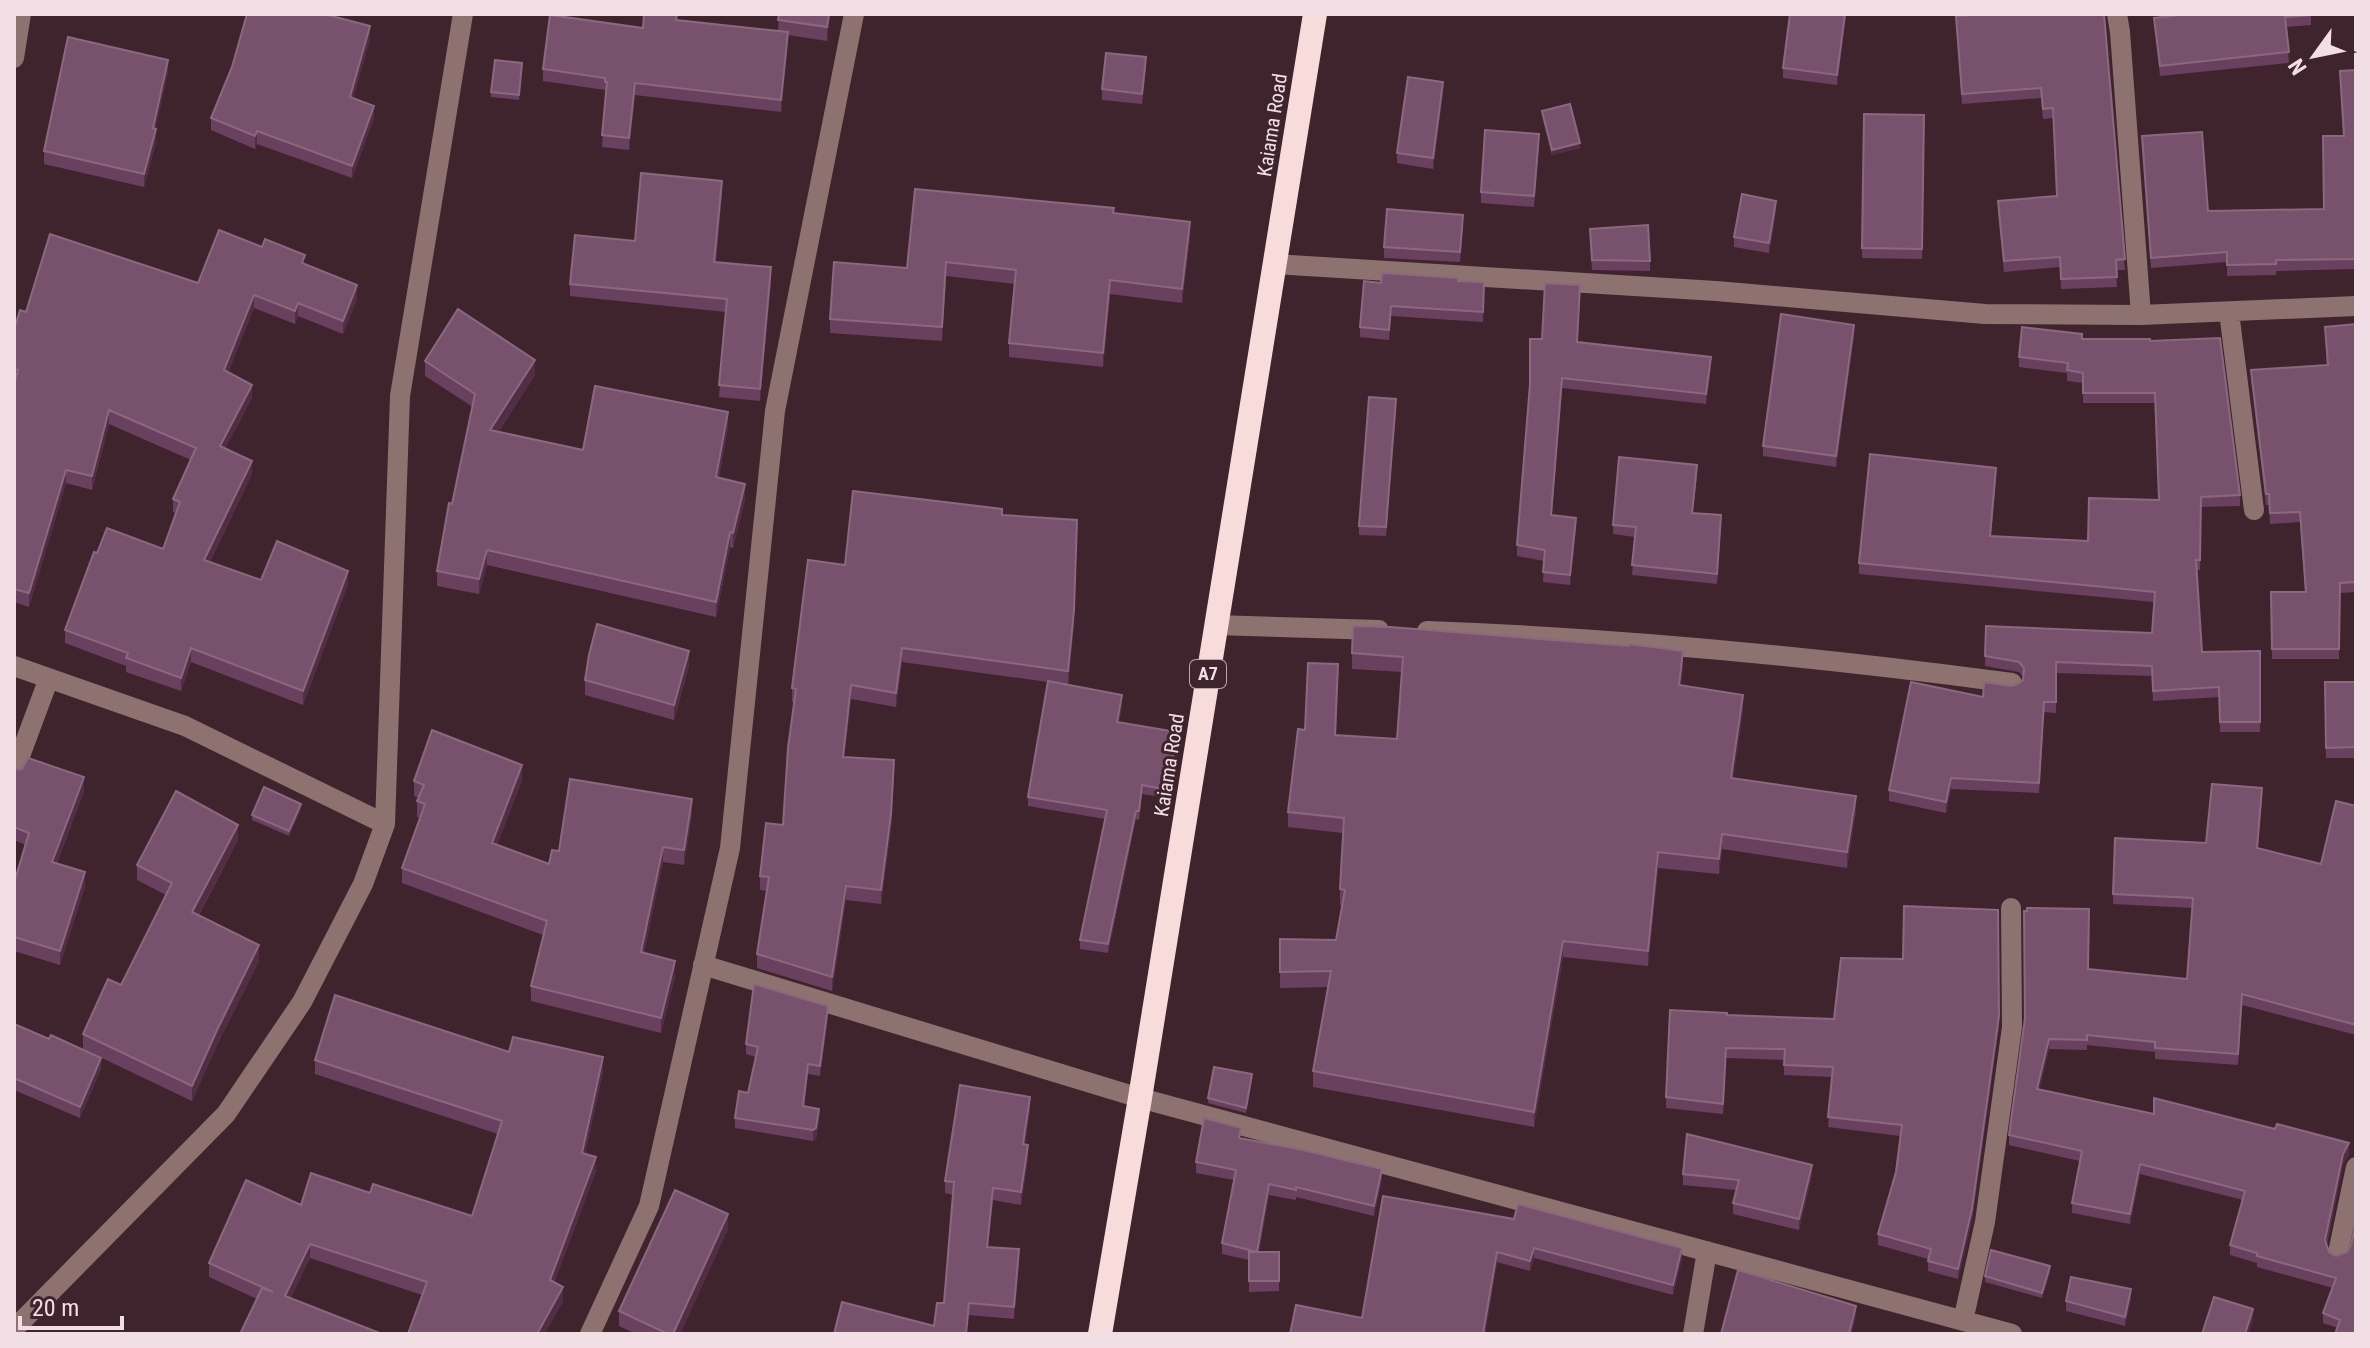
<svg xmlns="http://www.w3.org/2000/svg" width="2370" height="1348" font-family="'Roboto Condensed',sans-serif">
<rect width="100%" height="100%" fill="#3f242d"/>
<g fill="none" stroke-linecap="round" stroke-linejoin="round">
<path stroke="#8d7270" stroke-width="20" d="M2117,14L2120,32L2141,315
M14,58L21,14
M1274,264L1716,291L1985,314L2141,315L2356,306
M2229,312L2254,510
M1215,625L1379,630
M1427,631C1623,638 1817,657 2012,683
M14,666L185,726L385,824
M14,772L49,678
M703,965L1140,1098L2012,1334
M2338,1253L2356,1167
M1963,1321L1985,1222L2012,1027L2011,908
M19,1324L226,1114L302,1002L363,884L385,824L400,396L463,14
M590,1334L649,1206L730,848L775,411L854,14
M1693,1334L1707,1251"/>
<path stroke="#f8dcdb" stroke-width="24" d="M1100,1334L1140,1098L1315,14"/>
</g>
<path fill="#69415f" d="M779,14H830L827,41L788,35L781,112L635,95L629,150L602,147L606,93H605V90L543,81V69L643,28L677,20L778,31Z
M1846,14L1837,85L1783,78V68Z
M2104,14L2125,270H2116L2117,287L2061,289L2060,267L2004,272L1998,212V201L2057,196L2053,118L2043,119L2041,98L1962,104L1956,16Z
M2311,14V25L2286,27L2289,63L2160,76L2154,18Z
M370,39L353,98L374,118L352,178L257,144L255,149L211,130V118Z
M522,63L519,100L491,97V92Z
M1146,68L1142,104L1102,100V89Z
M2356,70V269L2276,271V275L2227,276V262L2151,268L2142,136L2208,211L2324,209L2344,136L2340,71Z
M168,72L155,129L156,142L144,187L44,164V151Z
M1443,92L1433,169L1397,163V153Z
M1542,111L1580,148L1552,155L1542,116Z
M1864,114L1924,115L1922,259L1862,258Z
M1539,145L1534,207L1481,203V192Z
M722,193L716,262L771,280L760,401L719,397L726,312L570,296V284L635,241Z
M1776,211L1769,253L1734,247V237Z
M1114,213L1190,236L1182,303L1110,294L1103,367L1009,357V343L1015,284L946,276L942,341L830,333V319L907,268Z
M1463,225L1460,262L1384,258V247Z
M1590,239L1650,261V271L1592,270Z
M305,264L357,299L343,334L298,316L295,324L254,308L228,372L252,398L225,448L252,474L210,562L261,580L348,584L303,705L191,662L181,691L126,672V666L65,643V630L97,553L163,549L176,514L173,512V499L191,460L109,424L92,490L66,483L29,607L14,602V330L26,312Z
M1458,281L1484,282L1483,322L1391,316L1389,340L1360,337V327L1381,283Z
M1580,296L1577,342L1711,367L1706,404L1562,388L1552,515L1576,528L1570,585L1543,582L1544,561L1517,556V545L1542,339Z
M2356,324V592L2340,593L2339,659H2272L2271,592H2305L2300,522L2270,524L2269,505H2266L2251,380V370L2327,365L2325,327Z
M1854,335L1836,467L1763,456V446Z
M2082,339H2150L2240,495V506L2201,507L2200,570H2197L2202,652L2260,651V732H2220L2219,697L2153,701L2152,676L2056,673V713L2044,712L2039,793L1951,789L1946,813L1889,801V790L1983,697L2011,686L2018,684L2023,680V677L2019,672L1985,666L1986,626L2152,633L2154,602L1859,574V563L1996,479L1991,536L2088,541L2159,500L2155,403H2083V383L2067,381V373L2019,367V357Z
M425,361L535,375L499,431L583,450L728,427L719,477L745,499L733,548L730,547L716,617L487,565L479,594L437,586V571L473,407L425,376Z
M1396,408L1386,536L1359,535V526Z
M1697,475L1693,513L1721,525L1717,584L1632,575L1635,537L1613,534V525Z
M1002,515L1074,624L1068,685L1122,704L1119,722L1177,740L1168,798L1142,794L1139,820L1136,819L1108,953L1080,949V940L1105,819L1028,806V797L1048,682L902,662L896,707L851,699L844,757L894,774L891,828L881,904L846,900L832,991L757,968V954L767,891L760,890V876L783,825L794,702H792V688L845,565Z
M1352,653L1683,666L1681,685L1743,711L1733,778L1856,812L1847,868L1722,849L1719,874L1658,868L1648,966L1563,957L1534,1127L1313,1087V1071L1328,987L1280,988V939L1336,940L1342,905H1340V889L1343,833L1288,827V812L1305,730L1338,680L1336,735L1397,739L1402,672L1352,669Z
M689,666L674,720L585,695V680Z
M2325,682H2356V758H2326Z
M14,770L84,791L57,863L85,886L60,965L14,951V883L26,845L14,840Z
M522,780L497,845L549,864L559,851L692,814L684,865L663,862L644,953L675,976L661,1033L531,1001V986L543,935L402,883V868L420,818L417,817V801L419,798L414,796V781Z
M2262,799L2258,848L2321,864L2356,806V1035L2242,1005L2238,1065L2155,1059V1052L2087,1045V1050L2049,1049L2039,1090L2349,1154L2343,1164L2327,1244L2356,1334L2323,1323V1313L2333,1288L2257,1267V1263L2230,1255V1245L2243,1200L2140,1174L2130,1224L2072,1213V1203L2080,1161L2009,1145V1135L2025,1019L2088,969L2187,979L2192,908L2113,904L2115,838L2206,843Z
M301,809L289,836L252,820V815Z
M238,840L199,915L259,961L217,1045L192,1101L83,1049V1034L121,985L166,895L137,880V865Z
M1727,1015L1999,1026L1972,1220L1958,1279L1928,1271V1259L1878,1245V1234L1896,1172L1900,1136L1828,1127L1832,1077L1784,1075V1060L1726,1058L1723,1114L1666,1108V1097Z
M828,1017L820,1076L808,1074L804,1106L819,1119L816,1139L813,1141L735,1128V1118L748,1093L756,1057L746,1054V1044Z
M14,1024L101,1069L80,1118L14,1090Z
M509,1052L603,1071L585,1154L596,1171L554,1283L563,1302L422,1295L310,1258L290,1299H257L209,1277V1263L301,1205L370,1193L472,1216L498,1134L315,1074V1060Z
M1252,1080L1246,1113L1208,1103V1098Z
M1030,1109L1025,1144L1028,1157L1021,1205L993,1200L988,1247L1019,1262L1014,1319L969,1315L934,1326L944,1303L953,1195L945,1193V1181Z
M1241,1138L1382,1180L1374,1216L1296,1197V1200L1269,1195L1259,1252H1279V1291L1249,1292V1260L1222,1254V1243L1234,1180L1196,1173V1162Z
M1683,1174L1812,1175L1799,1230L1733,1214V1203L1736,1190L1683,1185Z
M1383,1196L1682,1258L1673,1295L1534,1258L1530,1271L1497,1262L1485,1334H1290L1362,1318Z
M728,1229L680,1334H636L619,1326V1311Z
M2050,1272L2042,1298L1985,1282V1276Z
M2131,1298L2125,1326L2066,1311V1301Z"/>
<path fill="#522e45" d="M829,14H830L827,41V27Z
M1845,14H1846L1837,85V75Z
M370,26V39L350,110V97Z
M788,32V44L781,112V100Z
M168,60V72L154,138L156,129V142L144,187V174L153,128Z
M1443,82V92L1433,169V158Z
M635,83V95L629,150V138Z
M374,106V118L352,178V166Z
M257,131V144L255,149V136Z
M1580,143V148L1552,155V150Z
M722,181V193L714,274V262Z
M1776,201V211L1769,253V243Z
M1190,222V236L1182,303V289Z
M946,262V276L942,341V327Z
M771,267V280L760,401V389Z
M1110,280V294L1103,367V353Z
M357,285V299L343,334V321Z
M254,295V308L224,384V370Z
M298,303V316L295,324V311Z
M1854,325V335L1836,467V456Z
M1711,357V367L1706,404V394Z
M535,360V375L490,444V430Z
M1562,378V388L1551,525V515Z
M252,385V398L220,459V446Z
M109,410V424L92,490V476Z
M728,412V427L716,492V477Z
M252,461V474L204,574V560Z
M66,470V483L29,607V593Z
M745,484V499L733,548V533Z
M1576,518V528L1570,585V575Z
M1077,520L1074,624L1068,685V671Z
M730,532V547L716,617V602Z
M487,550V565L479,594V579Z
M348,571V584L303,705V691Z
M191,648V662L181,691V678Z
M902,648V662L896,707V693Z
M689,651V666L674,720V705Z
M1683,651V666L1679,700V685Z
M851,685V699L843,770V757Z
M1122,695V704L1117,731V722Z
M1743,695V711L1731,794V778Z
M1177,732V740L1168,798V790Z
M894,760L891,828L881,904V890Z
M522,765V780L492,858V843Z
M84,777V791L52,875V862Z
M1951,778V789L1946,813V802Z
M1856,796V812L1847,868V852Z
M692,799V814L684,865V850Z
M301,804V809L289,836V831Z
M1136,811V819L1108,953V944Z
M238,825V840L192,927V912Z
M1722,834V849L1719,874V859Z
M663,847V862L641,968V952Z
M1658,852V868L1648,966V951Z
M85,872V886L60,965V951Z
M846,886V900L832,991V977Z
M1563,941V957L1534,1127V1112Z
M259,945V961L217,1045L192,1101V1086L217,1030Z
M675,961V976L661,1033V1018Z
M828,1006V1017L820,1076V1066Z
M1999,1016V1026L1972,1220L1958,1279V1269Z
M2049,1039V1049L2037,1099V1089Z
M603,1057V1071L582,1167V1153Z
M101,1058V1069L80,1118V1107Z
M1030,1097V1109L1023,1156V1144Z
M819,1109V1119L816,1139L813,1141V1130Z
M2349,1143V1154L2343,1164L2325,1250V1240L2343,1154Z
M1028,1145V1157L1021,1205V1192Z
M596,1157V1171L550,1294V1280Z
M2140,1164V1174L2130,1224V1214Z
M1812,1165V1175L1799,1230V1219Z
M1382,1169V1180L1374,1216V1206Z
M1269,1184V1195L1257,1262V1252Z
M993,1188V1200L987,1259V1247Z
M728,1214V1229L680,1334H673Z
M310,1244V1258L285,1311V1296Z
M1534,1248V1258L1530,1271V1261Z
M1682,1248V1258L1673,1295V1285Z
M1019,1249V1262L1014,1319V1307Z
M1497,1252V1262L1485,1334H1483Z
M2050,1266V1272L2042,1298V1293Z
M563,1287V1302L545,1334H537Z
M2131,1289V1298L2125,1326V1317Z
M1856,1306V1317L1852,1334H1849Z
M2253,1309V1320L2249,1334H2245Z"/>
<path fill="#78526d" stroke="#8b6880" stroke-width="2" d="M247,14H324L370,26L350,97L374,106L352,166L257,131L255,136L211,118L232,67Z
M644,14H677L676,20L788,32L781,100L635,83L629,138L602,135L607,82H605V78L543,69L550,15L643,28Z
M779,14H829L827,27L778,20Z
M1790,14H1845L1837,75L1783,68Z
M1992,14H2104L2125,259L2116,260L2117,277L2061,279L2060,257L2004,261L1998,201L2057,196L2053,108L2043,109L2041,88L1962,94L1956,16Z
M2189,14H2311V15L2285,17L2289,52L2160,66L2154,18Z
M68,37L168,60L153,128L156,129L144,174L44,151Z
M1106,53L1146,57L1142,94L1102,89Z
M495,60L522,63L519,95L491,92Z
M2356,70V259L2276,260V264L2227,265V252L2151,258L2142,136L2202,132L2208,211L2324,209L2323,136H2344L2340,71Z
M1408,77L1443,82L1433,158L1397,153Z
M1570,104L1580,143L1552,150L1542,111Z
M1864,114L1924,115L1922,249L1862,248Z
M1485,130L1539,134L1534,196L1481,192Z
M641,173L722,181L714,262L771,267L760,389L719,385L727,299L570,284L575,235L635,241Z
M915,189L1114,208L1113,213L1190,222L1182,289L1110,280L1103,353L1009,343L1016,270L946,262L942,327L830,319L834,262L907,268Z
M1742,194L1776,201L1769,243L1734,237Z
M1387,209L1463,215L1460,252L1384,247Z
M1648,225L1650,261L1592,260L1590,229Z
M219,230L262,247L265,239L305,255L302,263L357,285L343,321L298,303L295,311L254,295L224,370L252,385L220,446L252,461L204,560L261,580L277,541L348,571L303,691L191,648L181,678L126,658L128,653L65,630L94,552L97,553L107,528L163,549L180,502L173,499L196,448L109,410L92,476L66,470L29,593L14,589V385L18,370L14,369V330L20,310L26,312L50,234L198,283Z
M1382,273L1458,278V281L1484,282L1483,312L1391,306L1389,330L1360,327L1364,281L1381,283Z
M1545,283L1580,285L1577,342L1711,357L1706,394L1562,378L1551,515L1576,518L1570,575L1543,572L1545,550L1517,545L1530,384V339H1542Z
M458,309L535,360L490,430L583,450L595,386L728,412L716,477L745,484L733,533L730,532L716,602L487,550L479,579L437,571L449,503L452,504L475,394L425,361Z
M1781,314L1854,325L1836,456L1763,446Z
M2356,324V582L2340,583L2339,649H2272L2271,592H2306L2300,512L2270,513L2269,494H2266L2251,370L2328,365L2325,327Z
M2022,327L2082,334V339H2150V341L2220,338L2240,495L2201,497L2200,560H2196L2202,652L2260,651V722H2220L2219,687L2153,691L2152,666L2056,662V702H2044L2039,783L1951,778L1946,802L1889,790L1911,682L1983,697L1984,682L2011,686L2018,684L2023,680L2024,668L2019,662L1985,656L1986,626L2152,633L2155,592L1859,563L1870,454L1996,468L1990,536L2088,541L2089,498L2159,500L2155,393H2083V373L2067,370L2068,363L2019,357Z
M1369,397L1396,399L1386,527L1359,526Z
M1619,457L1697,465L1692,513L1721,515L1717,574L1632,565L1636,527L1613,525Z
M853,491L1002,509V515L1077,520L1074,610L1068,671L902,648L896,693L851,685L843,757L894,760L891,814L881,890L846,886L832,977L757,954L769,877L760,876L766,823L783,825L788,748L796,689L792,688L808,560L845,565Z
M597,624L689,651L674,705L585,680L589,655Z
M1353,626L1390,627L1629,646V644L1683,651L1679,685L1743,695L1731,778L1856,796L1847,852L1722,834L1719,859L1658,852L1648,951L1563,941L1534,1112L1313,1071L1331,971L1280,972V939L1336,940L1345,890L1340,889L1344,818L1288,812L1298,729L1305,730L1308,663L1338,664L1335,735L1397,739L1403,657L1352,653Z
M1048,681L1122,695L1117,722L1177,732L1168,790L1142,785L1139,811H1136L1108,944L1080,940L1107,810L1028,797Z
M2325,682H2356V747L2326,748Z
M432,730L522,765L492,843L549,864L552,850L559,851L570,779L692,799L684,850L663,847L641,952L675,961L661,1018L531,986L547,921L402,868L425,804L417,801L424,785L414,781Z
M28,758L84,777L52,862L85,872L60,951L14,937V883L29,833L14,827V770L22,769Z
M2212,784L2262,788L2257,848L2321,864L2336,801L2356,806V1025L2242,994L2238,1054L2155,1048V1042L2087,1035V1040L2049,1039L2037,1089L2154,1114V1098L2275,1129L2277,1124L2349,1143L2343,1154L2325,1240L2329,1252L2336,1256L2347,1252L2351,1245L2356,1220V1334H2335L2340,1320L2323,1313L2336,1278L2257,1256V1253L2230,1245L2245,1191L2140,1164L2130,1214L2072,1203L2082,1151L2009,1135L2025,1018L2024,911H2027V908L2089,909L2088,969L2187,979L2193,898L2113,894L2115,838L2206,843Z
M264,787L301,804L289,831L252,815Z
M176,791L238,825L192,912L259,945L217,1030L192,1086L83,1034L108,979L121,985L172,883L137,865Z
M1904,906L1998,910L1999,1016L1972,1209L1958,1269L1928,1261L1931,1249L1878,1234L1896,1172L1902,1125L1828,1117L1833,1067L1784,1065L1785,1049L1726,1048L1723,1104L1666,1097L1670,1010L1727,1013V1015L1834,1019L1841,958L1903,959Z
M754,984L828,1006L820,1066L808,1064L803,1106L819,1109L816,1128L813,1130L735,1118L739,1091L748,1093L758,1047L746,1044Z
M335,995L509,1052L513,1037L603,1057L582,1153L596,1157L550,1280L563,1287L537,1334H408L427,1282L310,1244L285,1296L382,1334H240L262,1288L273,1292L209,1263L246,1180L301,1205L311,1173L370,1193L373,1184L472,1216L502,1121L315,1060Z
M14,1024L49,1039L51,1035L101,1058L80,1107L14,1078Z
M1214,1067L1252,1074L1246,1108L1208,1098Z
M960,1085L1030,1097L1023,1144L1028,1145L1021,1192L993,1188L987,1247L1019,1249L1014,1307L969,1303L966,1334H834L842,1302L934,1326L937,1303H944L954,1182L945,1181Z
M1204,1118L1241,1128L1239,1138L1303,1150L1382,1169L1374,1206L1296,1187V1190L1269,1184L1257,1252L1222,1243L1236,1170L1196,1162Z
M1687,1134L1812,1165L1799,1219L1733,1203L1739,1180L1683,1174Z
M675,1190L728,1214L673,1334H668L619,1311Z
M1383,1196L1514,1219L1518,1204L1682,1248L1673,1285L1534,1248L1530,1261L1497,1252L1483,1334H1290L1296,1305L1362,1318Z
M1991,1250L2050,1266L2042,1293L1985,1276Z
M1249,1252H1279V1281H1249Z
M1738,1270L1856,1306L1849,1334H1721Z
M2071,1277L2131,1289L2125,1317L2066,1301Z
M2214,1297L2253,1309L2245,1334H2202Z"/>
<g text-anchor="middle" stroke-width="6" stroke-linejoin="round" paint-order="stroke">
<rect fill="#3f242d" stroke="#bca7ae" stroke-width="2" x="1190" y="660" width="36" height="28" rx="6"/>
<g font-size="18" font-weight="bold" fill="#f2dfe5">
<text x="1208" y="680">A7</text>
</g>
<g font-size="20" fill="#f2dfe5" stroke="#3f242d">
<text transform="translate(1272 125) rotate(-81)" y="7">Kaiama Road</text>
<text transform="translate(1169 765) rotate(-81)" y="7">Kaiama Road</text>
</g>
</g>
<rect width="2370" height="1348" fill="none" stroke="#f2dfe5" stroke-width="32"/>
<g transform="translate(2314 56) rotate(237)" stroke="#3f242d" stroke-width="6" paint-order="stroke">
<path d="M0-6L14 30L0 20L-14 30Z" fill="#f2dfe5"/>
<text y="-12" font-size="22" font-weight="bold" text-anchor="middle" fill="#f2dfe5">N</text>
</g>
<path d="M20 1316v12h102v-12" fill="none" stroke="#f2dfe5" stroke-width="4"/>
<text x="32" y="1316" font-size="24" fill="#f2dfe5" stroke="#3f242d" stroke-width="6" paint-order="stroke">20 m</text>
</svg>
